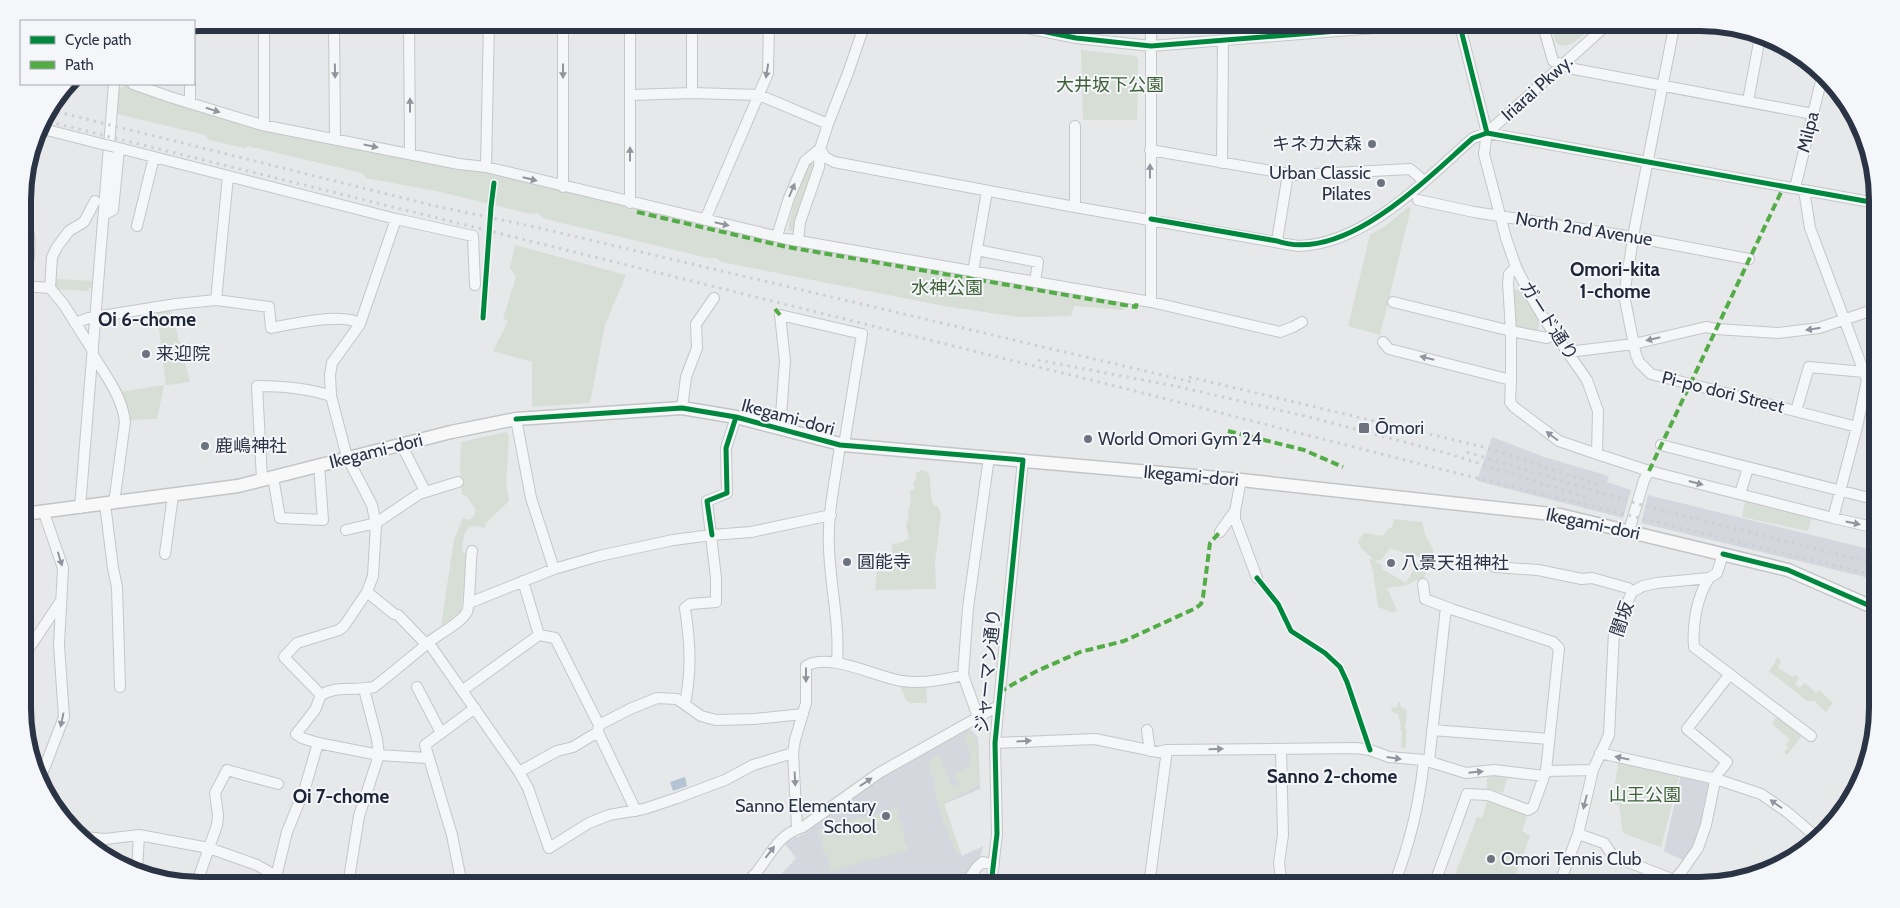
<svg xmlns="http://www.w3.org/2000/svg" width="1900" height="908" font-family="Cabin,'Noto Sans JP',sans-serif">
<rect width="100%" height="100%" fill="#e6e8ea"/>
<path fill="#d4d7dd" d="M1492,437L1544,457L1609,476L1607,482L1631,490L1623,518L1477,481Z
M1648,495L1877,551V580L1641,523Z
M970,729L978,738L980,789L942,805L962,856L983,846L981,855L960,885H772L796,858L785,844L795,837H798L810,830V827L885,776Z
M1681,774L1712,781L1704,825L1695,847L1685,861L1664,851Z"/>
<path fill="#d6ded6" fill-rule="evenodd" d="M1551,23V22L1596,23C1589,29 1567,55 1556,42C1553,38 1553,28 1551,23Z
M1081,50L1136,56L1138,59L1137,120H1083Z
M127,85L199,109L534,182L785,243L1125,302L1124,310L1074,306L1071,316L1018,317L944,306L722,262L716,258H708L546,219L536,213L530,214L436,191L366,178L362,173L248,146L244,148L209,140L205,135L118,114V89Z
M811,162L815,166L800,203L793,231H789C787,219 804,172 811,162Z
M1408,207L1411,208L1380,335L1348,326L1370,235L1387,225Z
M515,245L626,275L605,325L590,403L532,407V362L493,351L508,321L503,319L516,277L510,268Z
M55,279L93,281L92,288H89V291L54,289Z
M1519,289L1540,322L1537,331L1517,328L1515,323L1514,290Z
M171,310L190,382L166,385L157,313Z
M164,385L157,419L129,420L121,392Z
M506,432L509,435L506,484L509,501L488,521L484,528C463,521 464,536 462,552L468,555L461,611L441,626L454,540L463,518L470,520L475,515V509L467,496L462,495L460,468L461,442Z
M922,470L928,472C932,482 929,493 933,504L938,507L941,514L935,562L936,589L875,590L877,571L893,572L892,543L896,544L909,539L906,525L909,517L908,511L911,500L910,491L915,489L913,482L916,480V473Z
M1745,502L1811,519L1808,531L1742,517Z
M1394,519L1422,522L1425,534L1434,551L1433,553H1429L1428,556L1430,555L1435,558L1427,570L1422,584L1419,579L1407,585L1387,588L1397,611L1391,612L1378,607L1373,571L1369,559L1374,560L1361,548L1358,541L1364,533L1383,536L1388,529L1392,527ZM1390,548L1407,554L1411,553L1426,560L1422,565L1413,561V570L1406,583L1383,570L1382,565L1374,561L1381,560Z
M1777,657L1781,661L1778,668L1793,677L1796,675L1799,679L1795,683L1799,688L1805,683L1816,693L1819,690L1833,703L1826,712L1814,701H1807L1769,671L1775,663Z
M899,684H926L927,703H910L905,698Z
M1398,702H1400L1401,708H1404L1407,711L1405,728L1406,729V748H1401L1402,731L1399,728L1401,726L1398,714L1392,712L1391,708L1397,707Z
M1779,717L1802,736L1787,755L1784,752L1788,748L1786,744L1790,740L1772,724L1775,718Z
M970,732L977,739L979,786L944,803L961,854L958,856C947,833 939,810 933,786L935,782L929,768L931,759L939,754L952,787L959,784L954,774L969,766L971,756L964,736Z
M1619,761L1680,774L1661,847L1623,833L1619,805L1615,804C1613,790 1616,775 1619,761Z
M1487,774H1508L1503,793L1487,789Z
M1488,798L1528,815L1522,831L1530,836L1512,885H1453L1452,883L1477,817L1482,818Z
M898,807L900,814L895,816H897C899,820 903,824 904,830C905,834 903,837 904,842H906L908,850L830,871L828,864L830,862L821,848L823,837H820L818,830Z"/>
<path fill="#b4c4d5" d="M685,777L687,786L673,791L670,782Z"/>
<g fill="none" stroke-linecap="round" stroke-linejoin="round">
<defs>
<path id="minor" d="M334,22L335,138
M409,22L410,154
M630,22V203
M692,22V93
M996,22L1076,38L1151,46L1449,22
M1076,22V38
M1151,22V302
M1459,22L1487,133L1484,154L1506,238L1516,267L1530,295L1545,320L1587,380L1598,411L1597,454
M1542,22L1553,61L1574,69L1813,114
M1675,22L1635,226L1624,295L1636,355L1639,362L1651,374L1857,427
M133,84L170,97L262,125L459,164L486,167L787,239L1151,302L1280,332L1293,327L1302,322
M630,95L692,93L759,95L828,124
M1748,101L1760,37
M190,103V84
M264,125V22
M39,128L102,144
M1487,133L1610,22
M115,147L396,219L473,236L475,285
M820,149L825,157L834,162L1075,207L1298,246C1366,244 1425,180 1473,138L1487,133L1876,203
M1150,150L1295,175L1410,169L1424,181
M1222,163L1223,41
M486,167L489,22
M563,187V22
M1795,188L1822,77
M1804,190L1810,228L1867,380L1857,427L1833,518
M1418,200L1474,212L1633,237L1749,259
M1075,207V126
M105,214L113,210L119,149
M23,219C35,234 27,267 25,286
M705,220L768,73L769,22
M137,226L154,157
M777,236L789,198L805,161L820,149
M798,241L800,222L819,167L820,149L828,124L848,73L862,32L863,22
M1277,241L1288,174
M977,250L1038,262L1035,282
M973,272L987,191
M23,286L50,288L64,305L93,351
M50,288L52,257L57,247L69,231L84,222L95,201
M216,300L228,176
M1393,302L1511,331L1547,338L1554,333
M75,323L89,318L176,304L216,300L269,307L271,328C290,324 345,312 360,324
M1383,342L1389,349L1511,380L1510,402L1514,407L1559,441L1597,454L1649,471L1833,518L1877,528
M1568,352L1634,344L1706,327L1716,329L1778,333L1819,328L1876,309
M93,355C106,376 122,396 125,422L114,503
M1511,380V331L1508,283L1509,274L1516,267
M682,408L686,377L697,348L696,324L714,298
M1796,411L1809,367L1864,372
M516,419L531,498L554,569
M780,429L785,361L780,315L862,334L844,445
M401,444L425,491
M1661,445L1877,500
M273,477L280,518L323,520L319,465
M262,479L257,386C282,386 307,388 331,396
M1740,494L1748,468
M105,504L113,568L117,587L120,687
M80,508L114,84
M1235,511V519L1257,578
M346,530L376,523L419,494L458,482
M1629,531L1644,480L1649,471
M1220,532L1235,511L1241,480
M165,554L173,495
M1495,567L1538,570L1582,579L1592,578L1628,588L1632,592
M1709,578C1697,597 1692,624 1694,647L1811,736
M523,581L539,635
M1423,584L1425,599L1454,610L1553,642L1559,648L1546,771L1533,807L1528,810L1488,795L1467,794L1434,885
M367,592L394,614L398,615L426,644
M469,603L554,569L599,556L673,540L712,535L751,532L831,515
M428,642L519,772L528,788L549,848L589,823L609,815L644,809L677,798L725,780L753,765L793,753
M24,656L60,602
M837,662C840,623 830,586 829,547C827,513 836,478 840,445
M963,675L968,608L989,457
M417,687L441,733
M463,690L539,635L555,638L599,725L598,732L636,811
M321,695L284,657L297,643L339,630L344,626L367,592L373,576L376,525L372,505L347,457L331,396L330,375L332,363L360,324L396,219
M685,703C692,669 690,642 685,608L690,604L716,602V578L707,501L727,493L726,448L736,417
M599,725L630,709L657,698L677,699L701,716L716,720L754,719L803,714
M1147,730L1150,751
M1432,730L1549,739
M318,743L379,755L427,758
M995,743L1095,739L1158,752L1167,750L1356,748L1370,750L1389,757L1424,760L1466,773L1494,770L1544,776
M1281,749L1283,835L1279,863L1282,885
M1600,753L1716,779L1761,794L1787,812L1814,835V837
M1429,761L1446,607
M1546,771L1593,770
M519,772L557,751L573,747L598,732
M42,774L64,717L59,645L63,568L44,513
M797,828L793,753L795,740L806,703V666C830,652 876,677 902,681C922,684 944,680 963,675L978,717
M1578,834L1604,843L1613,856L1674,880
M85,837L105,839L139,835L209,848L257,865L276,876
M137,871L139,835
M196,885L217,825L218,815L215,793L227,770L278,784
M274,885L287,832L305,788L318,743L302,738L296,734L315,710L321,695C338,685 356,691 374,687C392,673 410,658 428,643C438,634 460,624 467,612C470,606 470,563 472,551
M348,885L359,816L379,755L377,739L364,689
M462,885L452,835L425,745L475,708
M743,885C767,869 771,836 803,827L879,773L998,706
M965,885L977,867L983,862L994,865
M991,885L997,834L995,743L1023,460
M1149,885L1167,750
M1394,885C1410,842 1419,806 1424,760
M1559,885L1578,834L1593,770L1609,735L1614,632L1632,592L1643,586L1657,583L1709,578L1717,573L1723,554
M1670,885L1682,871L1698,848L1706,825L1716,776L1727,762L1687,729L1730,674"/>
<path id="major" d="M24,514L238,486L451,432L516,419L682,408L736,417L844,445L1241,480L1560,515L1788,570L1877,609"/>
</defs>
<use href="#minor" stroke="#c4c6c8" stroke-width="12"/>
<use href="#major" stroke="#c2c5c8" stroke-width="15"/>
<use href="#minor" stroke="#f5f6f7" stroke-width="10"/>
<use href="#major" stroke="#f8f8f8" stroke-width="12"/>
<path stroke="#cecfd2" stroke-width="3" stroke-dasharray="2.5 5" stroke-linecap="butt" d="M50,110L431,205L535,227L1196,383
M42,120L1135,391L1440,469L1877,576
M1038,360L1180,387L1313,418L1446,453L1588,498
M1189,377L1488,448L1602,486
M1467,452L1645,506L1877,564"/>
<defs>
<path id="minor-bridge" d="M102,144L115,147"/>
</defs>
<use href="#minor-bridge" stroke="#c4c6c8" stroke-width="12" stroke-linecap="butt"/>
<use href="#minor-bridge" stroke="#f5f6f7" stroke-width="10"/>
<path stroke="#54ac47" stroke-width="4" stroke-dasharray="8 4" stroke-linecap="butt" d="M637,212L787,247L1136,307L1137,300
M775,309L780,315
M1228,431L1304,450L1343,467
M1649,471L1784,186
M999,692L1037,671L1080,652L1124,641L1196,608L1201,604L1203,597L1210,543L1220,532"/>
<defs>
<path id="cycleway" d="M996,22L1076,38L1151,46L1449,22
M1459,22L1487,133
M1151,219L1277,241C1345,264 1426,179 1473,138L1487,133L1876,203
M483,318L491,207L494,183
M516,419L682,408L736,417L840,445L1023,460L995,743L997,834L991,885
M712,535L707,501L727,493L726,448L736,417
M1723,554L1788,570L1877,609
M1257,578L1278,604L1291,631L1325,653L1340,667L1347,682L1370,750"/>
</defs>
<use href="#cycleway" stroke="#f4f6f9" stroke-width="8"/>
<use href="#cycleway" stroke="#00873e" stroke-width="5"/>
</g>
<defs><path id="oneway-solid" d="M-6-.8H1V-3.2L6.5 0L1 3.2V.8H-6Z" transform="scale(1.25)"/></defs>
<g fill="#90959e">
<use href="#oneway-solid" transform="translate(335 71) rotate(89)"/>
<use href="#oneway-solid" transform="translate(563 71) rotate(90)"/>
<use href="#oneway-solid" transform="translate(767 71) rotate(99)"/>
<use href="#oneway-solid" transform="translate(410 105) rotate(-90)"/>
<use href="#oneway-solid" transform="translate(213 110) rotate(17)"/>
<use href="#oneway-solid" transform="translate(371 146) rotate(12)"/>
<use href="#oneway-solid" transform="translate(630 154) rotate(-90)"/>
<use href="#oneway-solid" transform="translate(1150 171) rotate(-90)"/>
<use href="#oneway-solid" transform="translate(530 179) rotate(14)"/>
<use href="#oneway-solid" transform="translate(792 190) rotate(-67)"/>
<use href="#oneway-solid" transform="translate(722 224) rotate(13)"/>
<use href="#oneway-solid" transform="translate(1813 329) rotate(171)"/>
<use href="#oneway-solid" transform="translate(1653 339) rotate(167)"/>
<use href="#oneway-solid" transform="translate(1427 358) rotate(-166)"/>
<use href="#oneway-solid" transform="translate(1552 436) rotate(-143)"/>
<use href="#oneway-solid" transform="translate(1696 483) rotate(15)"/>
<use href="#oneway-solid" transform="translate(1853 523) rotate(12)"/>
<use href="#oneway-solid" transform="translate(60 559) rotate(73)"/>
<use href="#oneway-solid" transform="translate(806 675) rotate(90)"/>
<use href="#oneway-solid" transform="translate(62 720) rotate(102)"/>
<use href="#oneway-solid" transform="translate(1024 741) rotate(-4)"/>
<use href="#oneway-solid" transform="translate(1216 749) rotate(-1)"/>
<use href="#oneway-solid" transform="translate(1394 758) rotate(8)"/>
<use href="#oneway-solid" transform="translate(1622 758) rotate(-168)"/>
<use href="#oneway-solid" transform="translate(1476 772) rotate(-6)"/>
<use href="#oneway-solid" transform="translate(795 779) rotate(87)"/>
<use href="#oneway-solid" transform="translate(866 782) rotate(-34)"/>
<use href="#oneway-solid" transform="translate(1585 802) rotate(104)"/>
<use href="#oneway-solid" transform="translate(1776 804) rotate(-145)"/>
<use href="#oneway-solid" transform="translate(770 852) rotate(-52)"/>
</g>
<g fill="#6c737f" stroke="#f4f6f9" stroke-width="2">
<circle cx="1372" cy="144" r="5"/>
<circle cx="1381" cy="183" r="5"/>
<circle cx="146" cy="354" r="5"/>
<rect x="1358" y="422" width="12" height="12" rx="2.5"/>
<circle cx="1088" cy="439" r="5"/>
<circle cx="205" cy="446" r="5"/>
<circle cx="847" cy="562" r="5"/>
<circle cx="1391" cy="563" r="5"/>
<circle cx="886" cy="816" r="5"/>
<circle cx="1491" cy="859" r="5"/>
</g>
<g text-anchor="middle" stroke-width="4" stroke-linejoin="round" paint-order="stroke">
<g font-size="18" fill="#3f6138" stroke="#f4f6f9">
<text x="1110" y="91">大井坂下公園</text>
<text x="947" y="294">水神公園</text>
<text x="1645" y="801">山王公園</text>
</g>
<g font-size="18" fill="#2b3445" stroke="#f4f6f9">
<text transform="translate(1537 88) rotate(-42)" y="6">Iriarai Pkwy.</text>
<text transform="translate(1808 132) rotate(-76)" y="6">Milpa</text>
<text transform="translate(1584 229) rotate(9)" y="6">North 2nd Avenue</text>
<text transform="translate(1549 321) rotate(57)" y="6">ガード通り</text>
<text transform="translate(1723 392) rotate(14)" y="6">Pi-po dori Street</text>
<text transform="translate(788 417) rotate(15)" y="6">Ikegami-dori</text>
<text transform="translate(376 451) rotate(-14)" y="6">Ikegami-dori</text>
<text transform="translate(1191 476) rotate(5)" y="6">Ikegami-dori</text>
<text transform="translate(1593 524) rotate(12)" y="6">Ikegami-dori</text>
<text transform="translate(1622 619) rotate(-71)" y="6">闇坂</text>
<text transform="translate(988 671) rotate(-84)" y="6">ジャーマン通り</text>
</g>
<g font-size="18" fill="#2b3445" stroke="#f4f6f9" text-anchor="start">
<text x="1362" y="150" text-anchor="end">キネカ大森</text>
<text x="1371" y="179" text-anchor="end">Urban Classic<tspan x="1371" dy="21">Pilates</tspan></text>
<text x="156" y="360">来迎院</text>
<text x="1375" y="434">Ōmori</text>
<text x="1098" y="445">World Omori Gym 24</text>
<text x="215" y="452">鹿嶋神社</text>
<text x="857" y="568">圓能寺</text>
<text x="1401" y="569">八景天祖神社</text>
<text x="876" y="812" text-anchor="end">Sanno Elementary<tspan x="876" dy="21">School</tspan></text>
<text x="1501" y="865">Omori Tennis Club</text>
</g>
<g font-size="19" font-weight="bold" fill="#1d2536" stroke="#f4f6f9">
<text x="1615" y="276">Omori-kita<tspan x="1615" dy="22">1-chome</tspan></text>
<text x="147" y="326">Oi 6-chome</text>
<text x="1332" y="783">Sanno 2-chome</text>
<text x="341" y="803">Oi 7-chome</text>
</g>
</g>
<path d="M0 0H1900V908H0ZM200 31H1700A169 169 0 0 1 1869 200V708A169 169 0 0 1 1700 877H200A169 169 0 0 1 31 708V200A169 169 0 0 1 200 31Z" fill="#f4f6f9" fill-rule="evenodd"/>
<path fill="none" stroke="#2b3445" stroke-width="6" d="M200 31H1700A169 169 0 0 1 1869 200V708A169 169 0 0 1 1700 877H200A169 169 0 0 1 31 708V200A169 169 0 0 1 200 31Z"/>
<rect x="20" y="20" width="175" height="65" fill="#f4f6f9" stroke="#a4a8b1"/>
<rect x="30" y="36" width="25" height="8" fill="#00873e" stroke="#a4a8b1"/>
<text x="65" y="45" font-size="15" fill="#2b3445">Cycle path</text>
<rect x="30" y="61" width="25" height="8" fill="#54ac47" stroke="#a4a8b1"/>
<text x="65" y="70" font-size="15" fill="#2b3445">Path</text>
</svg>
